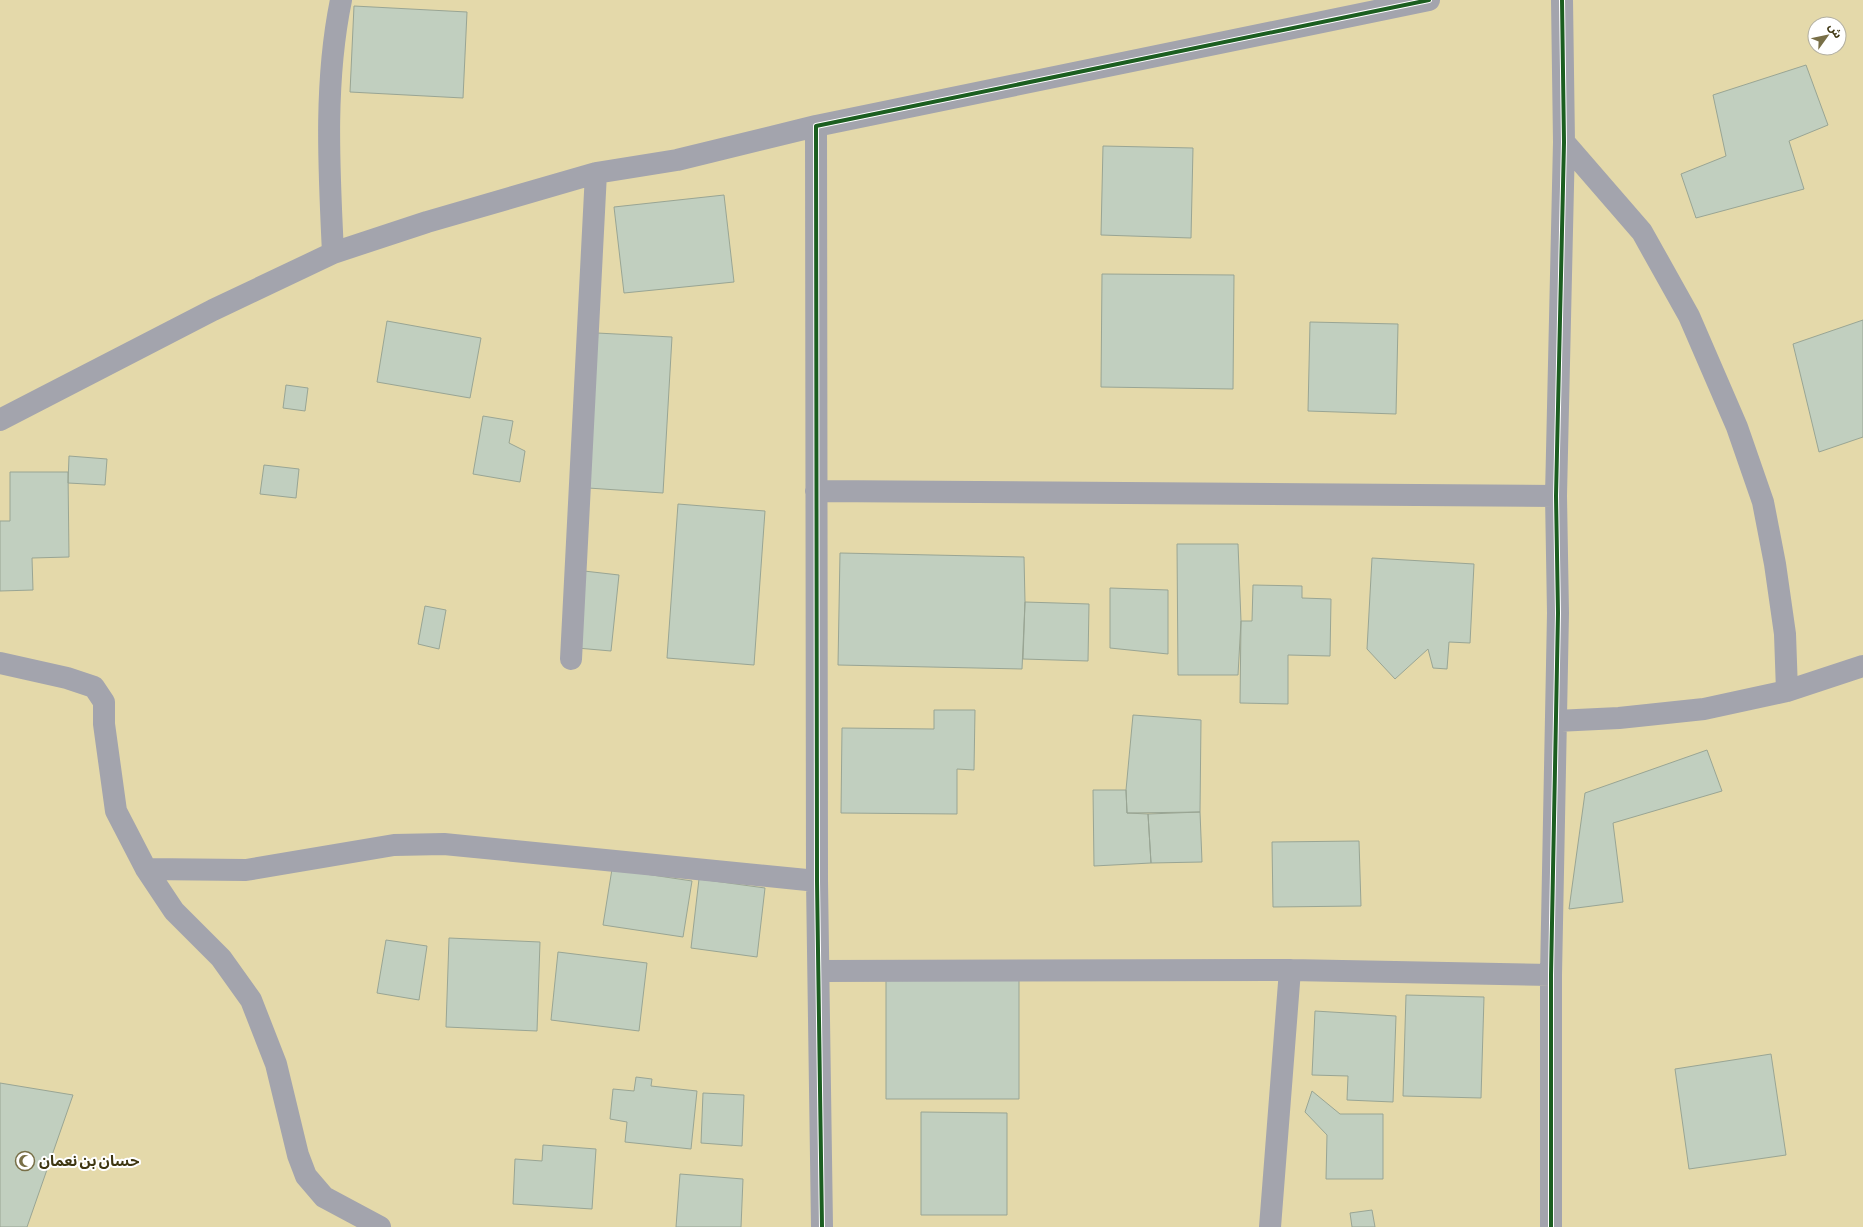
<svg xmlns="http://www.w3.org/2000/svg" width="1863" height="1227" font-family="'Sofia Sans Condensed','Noto Sans Arabic',sans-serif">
<rect width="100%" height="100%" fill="#e4d9aa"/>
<path fill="#c1cfbf" stroke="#99a594" d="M354,6L467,12L463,98L350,92Z
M1806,65L1828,125L1789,141L1804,189L1696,218L1681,174L1726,156L1713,95Z
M1103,146L1193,148L1191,238L1101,235Z
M724,195L734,282L624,293L614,207Z
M1102,274L1234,275L1233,389L1101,387Z
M1863,320V437L1819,452L1793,344Z
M387,321L481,338L470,398L377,382Z
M1310,322L1398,324L1396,414L1308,411Z
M597,333L672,337L663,493L588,488Z
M286,385L308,388L305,411L283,408Z
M483,416L513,421L509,443L525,451L520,482L473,474Z
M69,456L107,459L105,485L68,483Z
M264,465L299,469L296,498L260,494Z
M10,472H68L69,557L32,558L33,590L0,591V521H10Z
M678,504L765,511L754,665L667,658Z
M1177,544H1238L1241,621L1238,675H1178Z
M840,553L1024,557L1025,602L1022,669L838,665Z
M1372,558L1474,564L1470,643L1449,642L1447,669L1433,668L1428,649L1395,679L1367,649Z
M584,571L619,575L611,651L577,648Z
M1253,585L1302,586V598L1331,599L1330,656L1288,655V704L1240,703L1241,621H1252Z
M1110,588L1168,590V654L1110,648Z
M1025,602L1089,604L1088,661L1023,659Z
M425,606L446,610L439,649L418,644Z
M934,710H975L974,770L957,769V814L841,813L842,728L934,729Z
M1133,715L1201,720L1200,812L1127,813L1126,790Z
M1707,750L1722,791L1613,823L1623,902L1569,909L1585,793Z
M1093,790H1126L1127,813L1148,814L1151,863L1094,866Z
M1200,812L1202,862L1151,863L1148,814Z
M1359,841L1361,906L1273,907L1272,842Z
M612,869L692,881L683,937L603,925Z
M699,879L765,888L757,957L691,948Z
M449,938L540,942L537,1031L446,1027Z
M386,940L427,946L419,1000L377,993Z
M558,952L647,963L639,1031L551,1020Z
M886,979L1019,980V1099H886Z
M1406,995L1484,997L1481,1098L1403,1096Z
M1315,1011L1396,1016L1393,1102L1347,1100L1348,1076L1312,1075Z
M1771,1054L1786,1155L1689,1169L1675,1069Z
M636,1077L652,1079L651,1086L697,1091L691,1149L625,1142L627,1122L610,1119L613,1089L634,1091Z
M0,1083L73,1095L27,1227H0Z
M1312,1091L1340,1114H1383V1179H1326L1327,1135L1305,1112Z
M703,1093L744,1095L742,1146L701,1143Z
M921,1112L1007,1113V1215H921Z
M543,1145L596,1149L592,1209L513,1204L515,1159L542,1161Z
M680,1174L743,1179L741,1227H676Z
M1372,1210L1375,1227H1352L1350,1213Z"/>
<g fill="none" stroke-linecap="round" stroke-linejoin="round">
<path stroke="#a3a4ad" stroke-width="22" d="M1564,142L1642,232L1689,316L1737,427L1763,502L1775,564L1785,634L1787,691
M333,253C329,169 324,82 341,0
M0,420L213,310L333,253L427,222L596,173L677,160L816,126
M816,491L1556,496
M571,659L596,173
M0,663L67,678L94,687L104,702V724L116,811L146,869L174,911L221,958L251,1000L276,1064L298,1155L306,1176L324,1197L380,1227
M1556,721L1619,718L1704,709L1787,691L1863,666
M146,869L246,870L394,845L444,844L817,881
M819,971L1290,970L1551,975
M822,1227L817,881L816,126L1429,0
M1270,1227L1290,970
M1551,1227V975L1558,613L1556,496L1564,142L1562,0"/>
<defs>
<path id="cycleway" d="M822,1227L817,881L816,126L1429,0
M1551,1227V975L1558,613L1556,496L1564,142L1562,0"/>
</defs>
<use href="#cycleway" stroke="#fff" stroke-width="6"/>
<use href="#cycleway" stroke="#1b5e20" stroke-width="4"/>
</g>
<defs>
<symbol id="mosque-ring" viewBox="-11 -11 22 22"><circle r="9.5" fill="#fff" stroke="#786f47" stroke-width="1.5"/><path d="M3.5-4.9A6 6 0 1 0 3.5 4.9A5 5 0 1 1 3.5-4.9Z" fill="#786f47"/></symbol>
</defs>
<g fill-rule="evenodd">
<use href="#mosque-ring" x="14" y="1150" width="22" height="22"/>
</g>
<g text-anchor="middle" stroke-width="4" stroke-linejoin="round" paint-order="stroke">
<g font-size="15" font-weight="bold" fill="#3e3611" stroke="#fff" text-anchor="start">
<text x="39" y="1166">حسان بن نعمان</text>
</g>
</g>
<g transform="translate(1827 36) rotate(57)"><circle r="19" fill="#ffffff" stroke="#b2afa0"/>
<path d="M0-3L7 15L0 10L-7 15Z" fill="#786f47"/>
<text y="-6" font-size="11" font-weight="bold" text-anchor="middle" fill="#3e3611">ش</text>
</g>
</svg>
